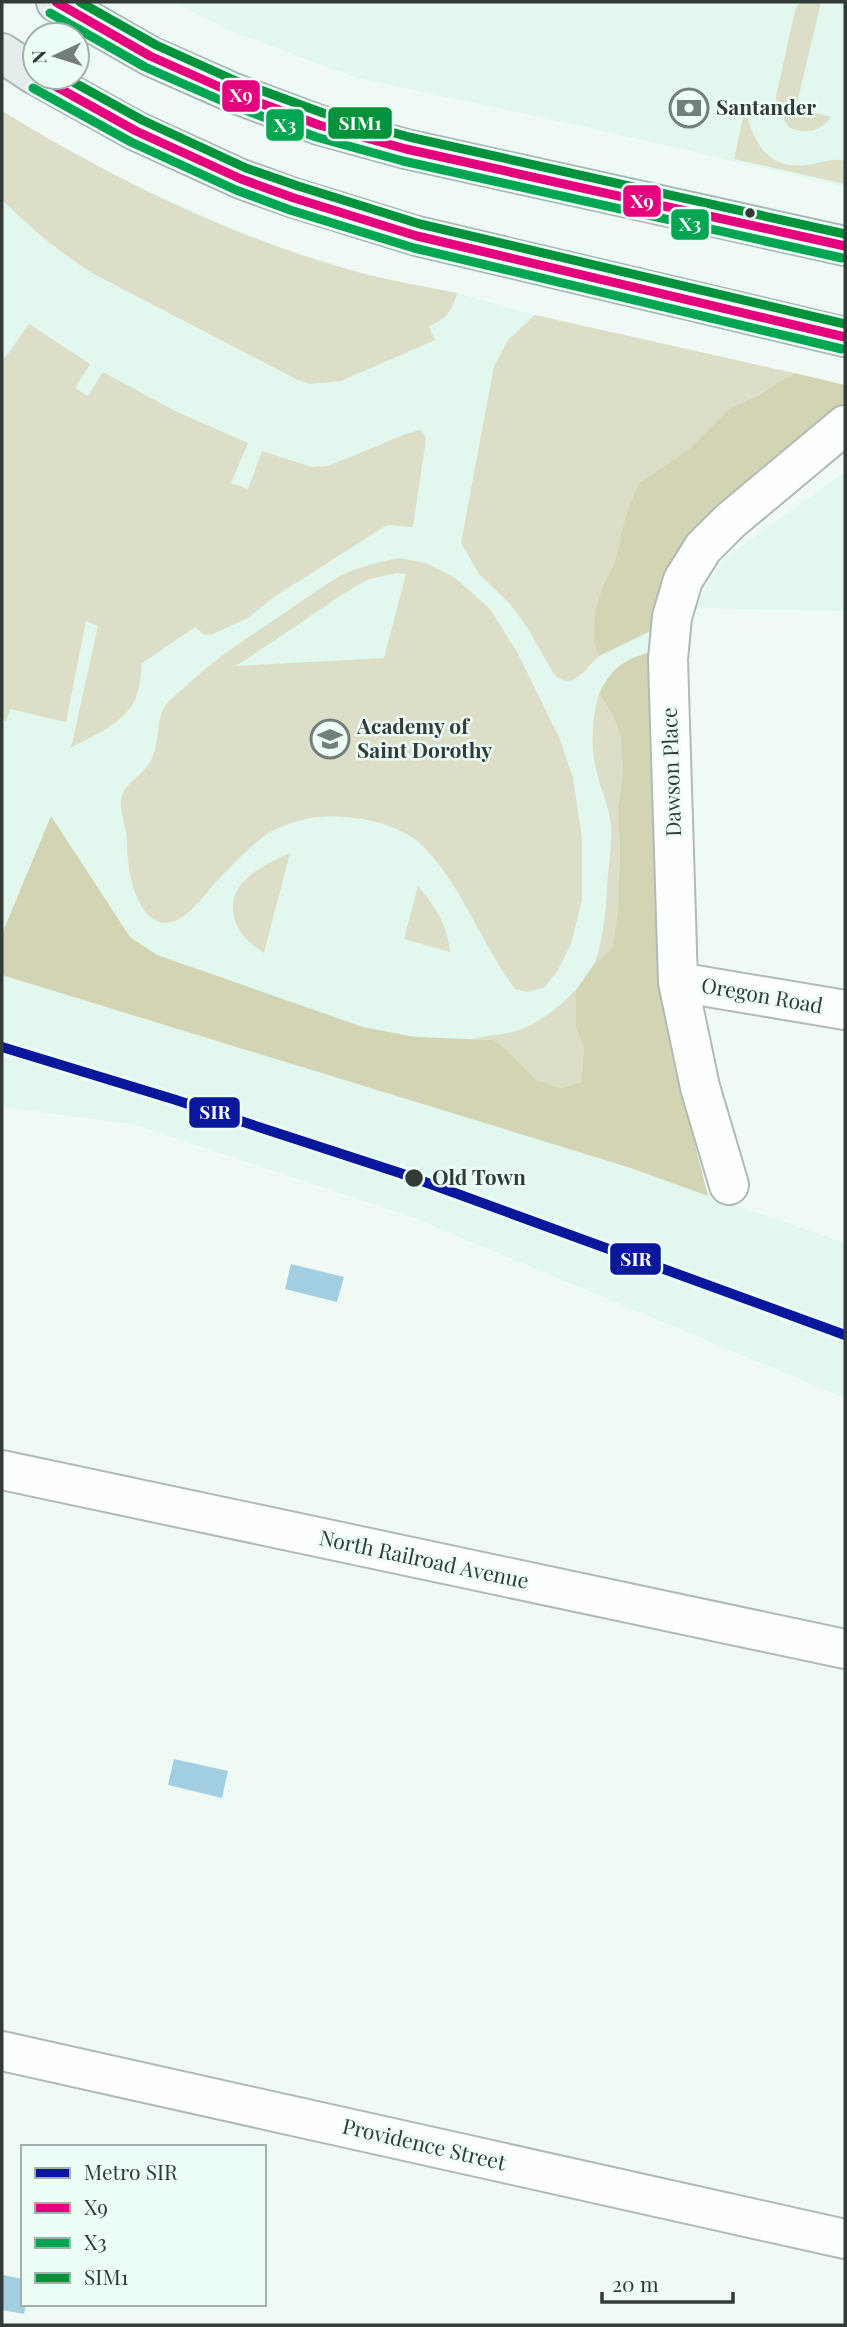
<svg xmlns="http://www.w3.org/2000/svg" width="847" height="2327" font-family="'Playfair Display',serif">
<rect width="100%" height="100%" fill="#f0faf5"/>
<path fill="#e2f8ee" d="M171,2H845V187L581,126L357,78L241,35Z
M2,111L63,149L137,186L215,221L290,251L369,275L457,293L535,315L845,385L689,542L663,968L673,1057L708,1196L845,1243V1398L407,1215L137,1125L2,1107Z
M845,472V611L696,608L705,588L724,558Z"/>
<path fill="#dcdec7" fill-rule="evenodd" d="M800,2H821L796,108L831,117C820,132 805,135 789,127L777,110L776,96L796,7Z
M745,109C754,143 767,170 807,165C821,163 832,157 845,161V184L734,159Z
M2,111C115,180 240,242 369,275C398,282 428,287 457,293C452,311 446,319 429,326L435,340L341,381L310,384L296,379L92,273C59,252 30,227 2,200Z
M535,315L794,373L759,395L729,409L690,448L639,483L626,514L615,561L602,588L594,641L599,656C586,667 573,693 554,674L527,627L510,604L479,574L461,543L494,366L508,340Z
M29,324L90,364L75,388L88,396L103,372L177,412L248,443L231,483L248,489L262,451L312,467L328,466L406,434L421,430L426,439L413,527L387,525L274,597L248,618L213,634L205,635L195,627L141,664C143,716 111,726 71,748L98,626L86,621L66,722L10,709L6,721L2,720V356L5,358Z
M399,558L426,563L454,577L490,609L517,652L559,737L573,778L582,838V900L571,944L558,970L545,987L527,992L515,989C481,943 463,888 424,847C408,831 383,822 362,819C329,813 300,816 270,832C256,840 228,869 216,882C202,897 178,935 153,919C132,904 127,864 127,841C127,827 119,813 121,799C124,783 142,776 150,762C160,746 155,723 165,706C169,700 178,693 184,688C216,657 254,634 290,609C306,599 322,586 338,577C357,567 378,562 399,558ZM396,573L406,574L384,658L236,666L346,592L369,579Z
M599,694L613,715L621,736L623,774L618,807L620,851L618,911L612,948L595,963C605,934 606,903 608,873C610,857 612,840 611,825C609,808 603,794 598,778C590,749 591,722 599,694Z
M290,853L264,953C249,943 239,935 234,917C225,882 264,865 290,853Z
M418,886C435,906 448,926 450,952L404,939Z
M576,990V1027L584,1048L581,1082L561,1088L536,1080L508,1051L494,1040L472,1039C486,1036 502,1035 516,1031C539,1024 559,1007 576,990Z"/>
<path fill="#d3d4b4" d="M794,373L845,385V411L659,627L599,656L594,641L595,614L602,588L615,561L626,514L639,483L690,448L729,409L759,395Z
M659,649L663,968L673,1057L708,1196L631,1168L2,975V934L51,816L130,937L157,955L363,1027L415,1037L494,1040L508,1051L536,1080L561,1088L581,1082L584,1048L576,1027V990L595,963L612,948L618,911L620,851L618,807L623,774L621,737L613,715L599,694C614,663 627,659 659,649Z"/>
<path fill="#a1cfe1" d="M291,1264L344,1277L337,1302L285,1289Z
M174,1759L228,1771L222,1798L168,1785Z
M2,2275L23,2279V2304H26L24,2314L2,2310Z"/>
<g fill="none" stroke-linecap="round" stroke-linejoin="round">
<defs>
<path id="minor" d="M678,982L845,1010
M729,1185L700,1087L678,982L668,659L672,617L683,580L703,548L730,521L845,425
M2,1470L845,1649
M2,2051L845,2239"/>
<path id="primary" d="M56,2L150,56L231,92L319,125L406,149L845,246
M2,53L35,75
M39,77L136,131L241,179L294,198L417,236L845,337"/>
</defs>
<use href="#minor" stroke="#b1bab6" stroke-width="42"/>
<use href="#primary" stroke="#a7b9b6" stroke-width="42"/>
<use href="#minor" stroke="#fdfefe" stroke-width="38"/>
<use href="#primary" stroke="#e5edec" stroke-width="38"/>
<defs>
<path id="bus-1" d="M56,2L150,56L231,92L319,125L406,149L845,246
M39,77L136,131L241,179L294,198L417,236L845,337"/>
<path id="bus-2" d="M50,13L145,67L227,103L316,137L403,161L842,258
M33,88L131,142L236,190L290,210L414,248L842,349"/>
<path id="bus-3" d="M80,2L156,45L236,81L323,113L409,137L845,234
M64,77L142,120L246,168L298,186L420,224L845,324"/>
</defs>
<use href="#bus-1" stroke="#ecfef5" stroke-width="14"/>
<use href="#bus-2" stroke="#ecfef5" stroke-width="14"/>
<use href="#bus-3" stroke="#ecfef5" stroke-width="14"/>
<use href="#bus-1" stroke="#e5007d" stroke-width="9"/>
<use href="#bus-2" stroke="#00a651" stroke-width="9"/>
<use href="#bus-3" stroke="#00933c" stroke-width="9"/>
<defs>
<path id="metro-1" d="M2,1047L176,1100L400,1173L845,1335"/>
</defs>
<use href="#metro-1" stroke="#ecfef5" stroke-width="16"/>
<use href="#metro-1" stroke="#08179c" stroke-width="10"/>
</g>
<defs>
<symbol id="bank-ring" viewBox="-11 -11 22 22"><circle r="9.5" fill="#ecfef5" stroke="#747e7a" stroke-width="1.5"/><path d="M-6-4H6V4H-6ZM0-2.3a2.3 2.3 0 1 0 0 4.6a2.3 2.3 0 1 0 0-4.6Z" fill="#747e7a"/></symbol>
<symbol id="school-ring" viewBox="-11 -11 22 22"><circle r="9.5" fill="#ecfef5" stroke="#747e7a" stroke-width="1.5"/><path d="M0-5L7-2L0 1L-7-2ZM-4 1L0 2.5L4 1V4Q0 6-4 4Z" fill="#747e7a"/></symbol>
</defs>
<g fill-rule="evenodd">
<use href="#bank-ring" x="667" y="86" width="44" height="44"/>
<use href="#school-ring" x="308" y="717" width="44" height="44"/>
</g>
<g fill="#323b37" stroke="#ecfef5" stroke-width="2.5">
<circle cx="750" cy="213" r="6"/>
<circle cx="414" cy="1178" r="10"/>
</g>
<g text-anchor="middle" stroke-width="5" stroke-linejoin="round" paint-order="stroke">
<g font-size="21" font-weight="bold" fill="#323b37" stroke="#ecfef5" text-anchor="start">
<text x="716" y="115">Santander</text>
<text x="357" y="734">Academy of<tspan x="357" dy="24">Saint Dorothy</tspan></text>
</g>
<g font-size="21" fill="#323b37" stroke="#ecfef5">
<text transform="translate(672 772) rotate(-92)" y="7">Dawson Place</text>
<text transform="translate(762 996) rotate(10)" y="7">Oregon Road</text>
<text transform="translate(424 1560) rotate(12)" y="7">North Railroad Avenue</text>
<text transform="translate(424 2145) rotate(13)" y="7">Providence Street</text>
</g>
<g font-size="21" font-weight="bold" fill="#323b37" stroke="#ecfef5" text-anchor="start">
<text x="432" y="1185">Old Town</text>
</g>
</g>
<g stroke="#ecfef5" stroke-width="2.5">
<rect x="221" y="79" width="40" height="34" rx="7" fill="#e5007d"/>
<rect x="327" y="106" width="66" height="34" rx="7" fill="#00933c"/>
<rect x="265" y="108" width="40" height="34" rx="7" fill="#00a651"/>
<rect x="622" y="184" width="40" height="34" rx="7" fill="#e5007d"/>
<rect x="670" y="208" width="40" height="33" rx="7" fill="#00a651"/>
<rect x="188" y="1096" width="53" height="33" rx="7" fill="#08179c"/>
<rect x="609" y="1242" width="53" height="34" rx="7" fill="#08179c"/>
</g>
<g font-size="19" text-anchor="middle" font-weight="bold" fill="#fff">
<text x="241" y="102">X9</text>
<text x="360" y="130">SIM1</text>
<text x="285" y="132">X3</text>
<text x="642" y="208">X9</text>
<text x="690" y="231">X3</text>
<text x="215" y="1119">SIR</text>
<text x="636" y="1266">SIR</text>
</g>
<rect width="847" height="2327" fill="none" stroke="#323b37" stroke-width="7"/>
<rect x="21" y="2145" width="245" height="161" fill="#ecfef5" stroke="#a2b0a9" stroke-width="2"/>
<rect x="35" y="2168" width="35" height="10" fill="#08179c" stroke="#a2b0a9" stroke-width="2"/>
<text x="84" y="2180" font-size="21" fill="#323b37">Metro SIR</text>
<rect x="35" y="2203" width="35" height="10" fill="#e5007d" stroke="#a2b0a9" stroke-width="2"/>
<text x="84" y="2215" font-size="21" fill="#323b37">X9</text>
<rect x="35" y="2238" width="35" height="10" fill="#00a651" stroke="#a2b0a9" stroke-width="2"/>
<text x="84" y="2250" font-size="21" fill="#323b37">X3</text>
<rect x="35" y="2273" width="35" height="10" fill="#00933c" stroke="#a2b0a9" stroke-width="2"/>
<text x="84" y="2285" font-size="21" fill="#323b37">SIM1</text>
<g transform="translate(56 56) rotate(266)"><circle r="33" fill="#ecfef5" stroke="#a2b0a9" stroke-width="2"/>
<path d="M0-5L12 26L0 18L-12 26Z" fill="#747e7a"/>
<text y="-10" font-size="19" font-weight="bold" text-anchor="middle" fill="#323b37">N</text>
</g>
<path d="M602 2292v10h131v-10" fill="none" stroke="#323b37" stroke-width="3.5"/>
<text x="612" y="2292" font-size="21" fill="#323b37" stroke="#ecfef5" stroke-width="5" paint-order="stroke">20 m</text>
</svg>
